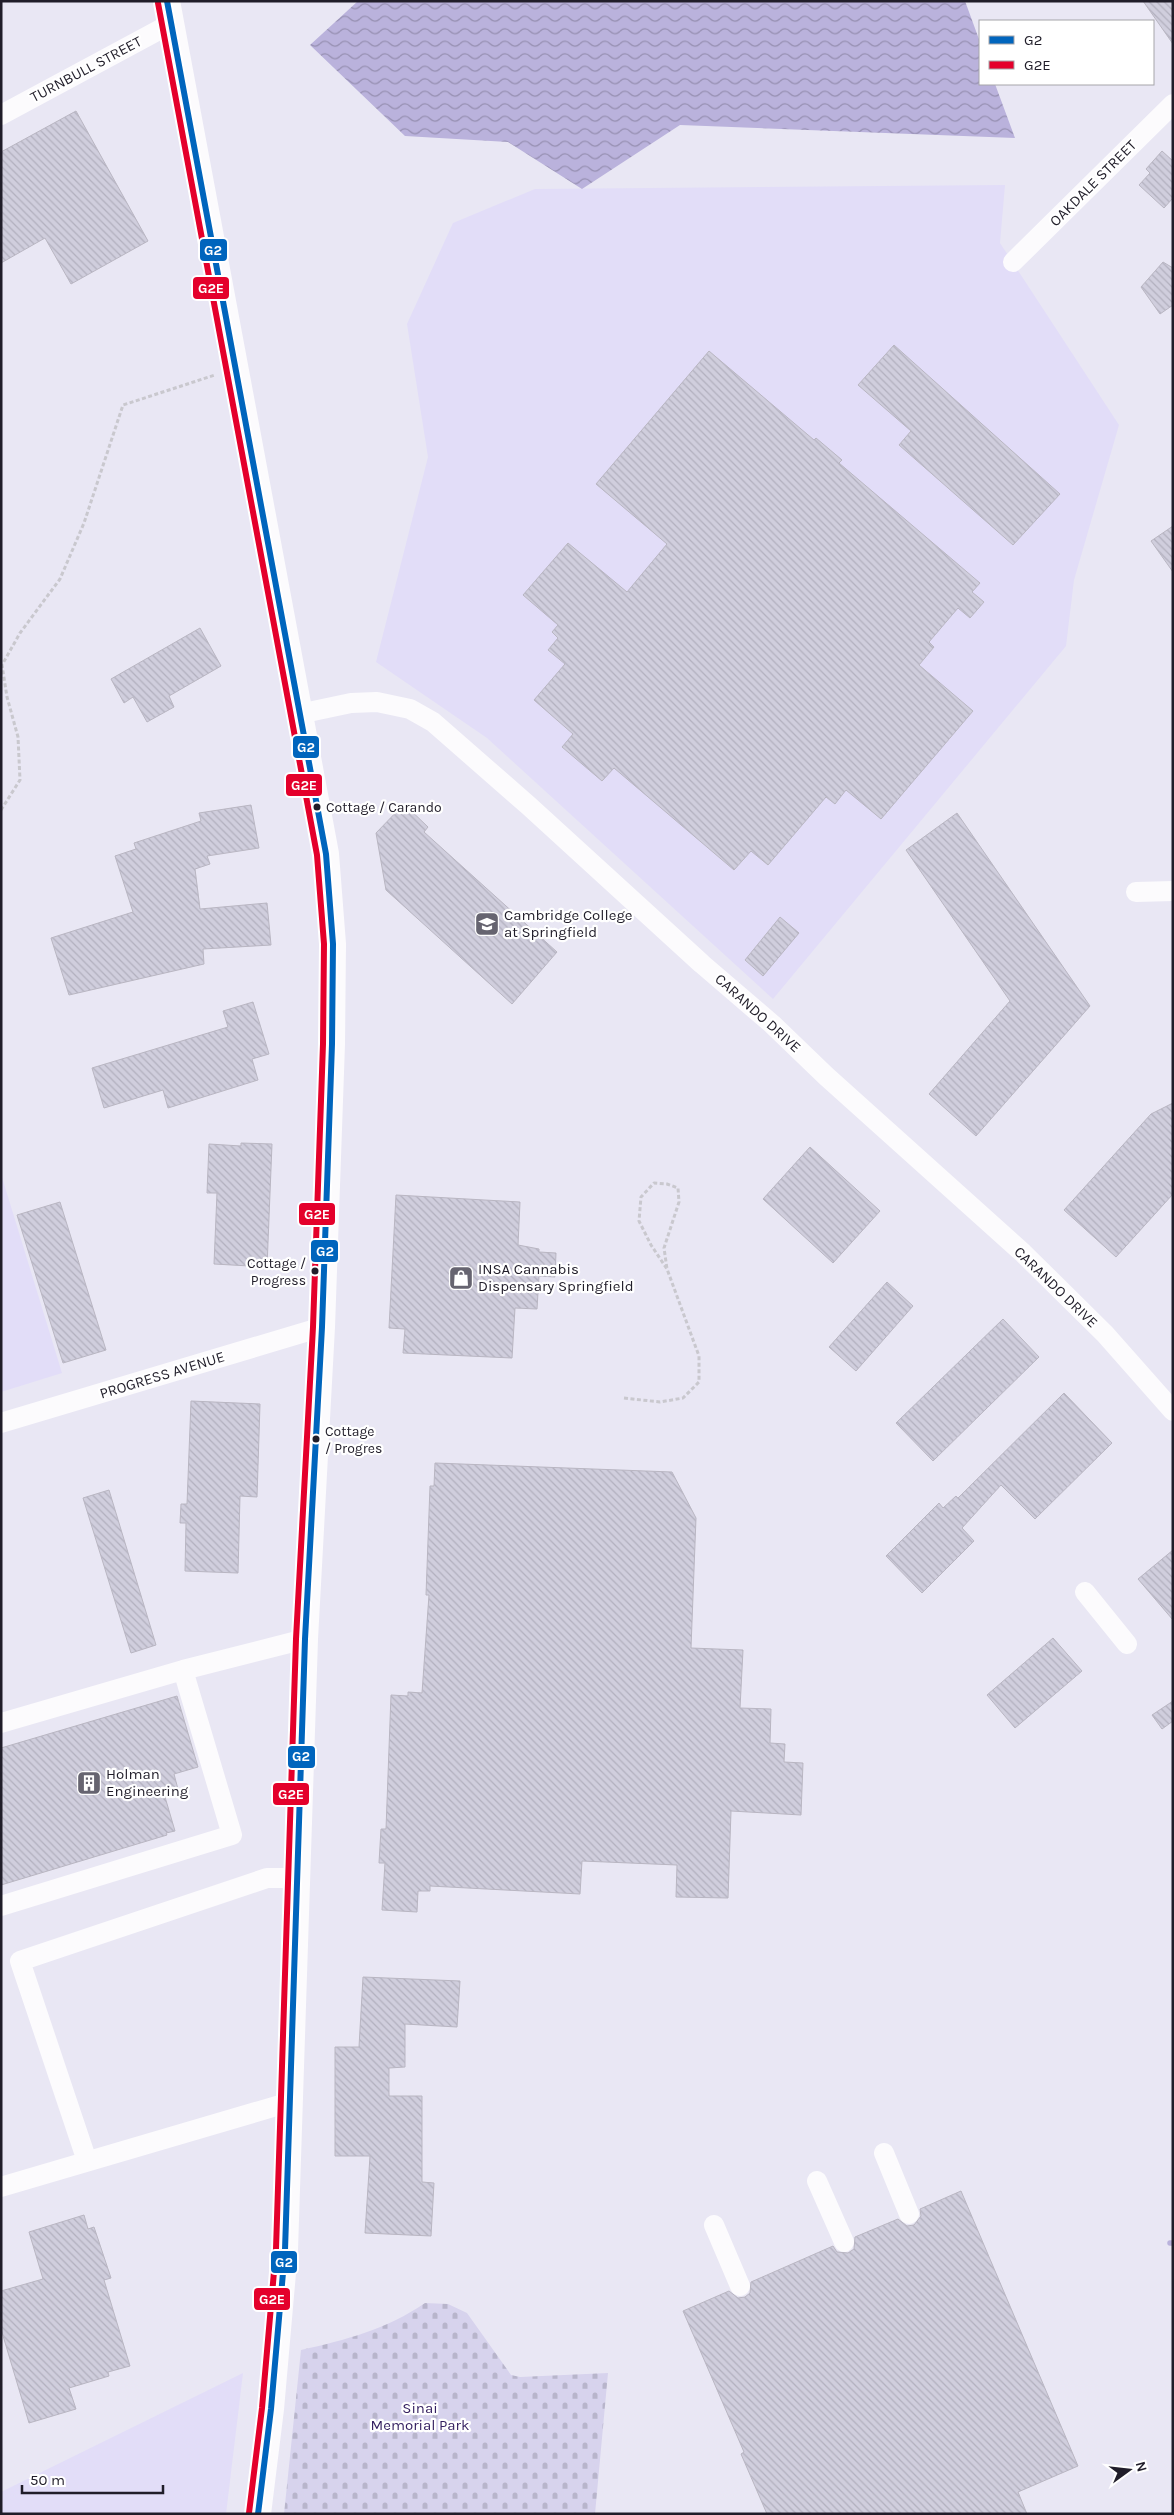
<svg xmlns="http://www.w3.org/2000/svg" width="1174" height="2515" font-family="Karla,sans-serif">
<defs>
<pattern id="cemetery-stones" width="16" height="16" patternUnits="userSpaceOnUse" patternTransform="scale(1.25)"><rect width="16" height="16" fill="#d7d3ed"/><path d="M2 7V4a2 2 0 0 1 4 0v3zM10 15v-3a2 2 0 0 1 4 0v3z" fill="#b8b5cb"/></pattern>
<pattern id="water-waves" width="16" height="10" patternUnits="userSpaceOnUse" patternTransform="scale(1.25)"><rect width="16" height="10" fill="#bab2dc"/><path d="M0 5q4-4 8 0t8 0" fill="none" stroke="#9790b2"/></pattern>
<pattern id="building-back-hatch" width="6" height="6" patternUnits="userSpaceOnUse" patternTransform="scale(1.25)"><rect width="6" height="6" fill="#d0cedd"/><path d="M-1 5l2 2M0 0l6 6M5-1l2 2" fill="none" stroke="#b2b0be"/></pattern>
</defs>
<rect width="100%" height="100%" fill="#e9e7f4"/>
<path fill="#e2ddf8" d="M1005,185L1000,243L1119,425L1074,580L1066,646L773,999L487,738L376,662L428,457L407,324L453,223L535,189Z
M1,1174L62,1373L1,1392Z
M243,2373L226,2514H1V2492Z"/>
<path fill="url(#cemetery-stones)" d="M425,2303L448,2304L467,2313L511,2375L520,2377L608,2373L595,2514H284L301,2350C346,2340 387,2329 425,2303Z"/>
<path fill="url(#water-waves)" d="M358,1H965L980,42V84H995L1015,138L680,125L582,189L508,142L405,136L310,45Z"/>
<g fill="none" stroke-linecap="round" stroke-linejoin="round">
<path stroke="#bab2dc" stroke-width="5.5" d="M1170,2243H1173"/>
</g>
<path fill="url(#building-back-hatch)" stroke="#b9b6c2" d="M1143,1H1173V44Z
M76,111L148,241L71,284L45,238L1,263V152Z
M1162,151L1173,161V198L1164,208L1139,185L1150,173L1146,169Z
M1163,262L1173,268V305L1160,314L1141,287Z
M894,345L1060,494L1013,545L899,445L911,431L858,385Z
M709,351L814,440L816,438L842,460L839,463L980,583L972,592L984,602L970,618L958,608L929,642L934,647L919,665L973,711L881,819L846,790L835,804L826,797L768,865L751,851L734,870L614,768L602,781L562,747L573,734L534,700L565,664L548,650L558,638L552,632L558,625L523,595L568,543L627,592L667,544L596,484Z
M1173,526V572L1151,541Z
M200,628L221,666L169,696L174,707L147,722L133,697L124,703L111,679Z
M404,804L428,827L424,832L557,952L512,1004L386,890L376,833Z
M251,805L259,848L207,856L210,864L195,869L200,909L267,903L271,945L203,949L204,964L69,995L51,938L133,912L115,856L136,849L134,843L201,821L199,813Z
M957,813L1090,1006L976,1136L929,1094L1010,1001L906,850Z
M780,917L799,933L763,976L745,960Z
M253,1002L269,1054L252,1059L258,1080L168,1108L163,1090L104,1108L92,1068L228,1027L223,1011Z
M1173,1103V1194L1116,1257L1064,1210L1151,1114Z
M241,1143L272,1144L267,1267L214,1264L217,1193H207L209,1144L241,1146Z
M810,1147L880,1211L833,1263L763,1199Z
M396,1195L520,1202L518,1245L539,1249V1252L556,1253L555,1277L539,1276L537,1309L515,1308L512,1358L403,1353L405,1329L389,1328Z
M60,1202L106,1350L63,1363L17,1215Z
M887,1282L913,1306L856,1371L829,1347Z
M1003,1319L1039,1357L933,1461L896,1423Z
M1064,1393L1112,1443L1035,1519L1001,1485L962,1528L974,1541L922,1593L886,1556L939,1503L943,1508L956,1496L958,1498Z
M191,1401L260,1404L257,1497L240,1496L238,1573L185,1571L186,1523H180L181,1504H187Z
M435,1463L672,1472L696,1518L691,1648L743,1650L740,1708L771,1709L770,1743L785,1744L784,1762L803,1763L801,1815L731,1811L728,1898L676,1897L677,1865L582,1861L580,1894L430,1886V1891H418L417,1912L382,1910L385,1863H379L381,1829H386L391,1695L408,1696V1692L422,1693L429,1595H426L430,1486H434Z
M109,1490L156,1645L131,1653L83,1498Z
M1173,1550V1620L1138,1579Z
M1053,1638L1082,1671L1015,1728L987,1695Z
M177,1696L198,1767L174,1774L179,1793L165,1797L175,1831L166,1833L167,1835L1,1885V1748Z
M1173,1701V1721L1162,1729L1152,1715Z
M363,1977L460,1981L457,2027L405,2024V2067L389,2068V2096H422V2182L434,2183L431,2236L365,2233L370,2156H335V2047H359Z
M961,2191L1078,2466L1018,2492L1027,2514H767L741,2454L744,2452L683,2311L729,2291L738,2298L745,2297L750,2293L751,2282L833,2246L837,2252L848,2253L854,2249L855,2237L898,2219L907,2226L914,2225L921,2216L920,2209Z
M84,2215L88,2229L94,2227L111,2278L104,2280L130,2366L108,2372L109,2376L69,2388L76,2409L29,2423L1,2329V2291L43,2279L29,2232Z"/>
<g fill="none" stroke-linecap="round" stroke-linejoin="round">
<path stroke="#c9c8ce" stroke-width="3" stroke-dasharray="4 2.5" stroke-linecap="butt" d="M1,810L20,780L18,737L7,697L2,665L20,633L60,579L84,523L123,405L215,375
M624,1398L660,1402L683,1398L699,1382V1356L667,1269L651,1245L639,1221L641,1197L654,1183L667,1184L678,1188L679,1202L664,1248L667,1269"/>
<path stroke="#fcfbfd" stroke-width="20" d="M1,115L172,23
M1013,262L1173,104
M299,714L351,703L377,702L410,709L433,722L529,806L702,964L772,1024L826,1076L1023,1253L1105,1334L1173,1411
M1136,892L1173,891
M1,1423L322,1327
M1085,1592L1127,1644
M1,1723L183,1670L305,1639
M1,1906L232,1835L183,1670
M884,2153L909,2214
M87,2161L20,1961L267,1878H297
M817,2181L844,2242
M1,2187L290,2102
M714,2225L740,2286"/>
<path stroke="#fcfbfd" stroke-width="26" d="M167,1L326,854L333,944L332,1044L322,1327L305,1639L285,2250L271,2409L258,2514"/>
<defs>
<path id="bus-1" d="M167,1L326,854L333,944L332,1044L322,1327L305,1639L285,2250L271,2409L258,2514"/>
<path id="bus-2" d="M158,3L317,855L324,944L323,1044L313,1327L296,1639L276,2249L262,2408L249,2513"/>
</defs>
<use href="#bus-1" stroke="#fff" stroke-width="10"/>
<use href="#bus-2" stroke="#fff" stroke-width="10"/>
<use href="#bus-1" stroke="#0065bd" stroke-width="6"/>
<use href="#bus-2" stroke="#e4002b" stroke-width="6"/>
</g>
<defs>
<symbol id="school-square" viewBox="-11 -11 22 22"><rect x="-9" y="-9" width="18" height="18" rx="4" fill="#666470" stroke="#fff"/><path d="M0-5L7-2L0 1L-7-2ZM-4 1L0 2.5L4 1V4Q0 6-4 4Z" fill="#fff"/></symbol>
<symbol id="shop-square" viewBox="-11 -11 22 22"><rect x="-9" y="-9" width="18" height="18" rx="4" fill="#666470" stroke="#fff"/><path d="M-5-2.5h2.3a2.7 3.5 0 0 1 5.4 0H5L5.5 6h-11ZM-1.5-2.5h3a1.5 2.3 0 0 0-3 0Z" fill="#fff"/></symbol>
<symbol id="building-square" viewBox="-11 -11 22 22"><rect x="-9" y="-9" width="18" height="18" rx="4" fill="#666470" stroke="#fff"/><path d="M-4-6H4V6H1V3H-1V6H-4ZM-2.5-4.3h1.7v1.8h-1.7ZM.8-4.3h1.7v1.8H.8ZM-2.5-1h1.7V.8h-1.7ZM.8-1h1.7V.8H.8Z" fill="#fff"/></symbol>
</defs>
<g fill-rule="evenodd">
<use href="#school-square" x="473" y="910" width="28" height="28"/>
<use href="#shop-square" x="447" y="1264" width="28" height="28"/>
<use href="#building-square" x="75" y="1769" width="28" height="28"/>
</g>
<g fill="#201d29" stroke="#fff" stroke-width="2">
<circle cx="317" cy="807" r="4.5"/>
<circle cx="315" cy="1271" r="4.5"/>
<circle cx="316" cy="1439" r="4.5"/>
</g>
<g text-anchor="middle" stroke-width="4.5" stroke-linejoin="round" paint-order="stroke">
<g font-size="14" fill="#201d29" stroke="#fff" text-anchor="start">
<text x="326" y="812">Cottage / Carando</text>
<text x="306" y="1268" text-anchor="end">Cottage /<tspan x="306" dy="17">Progress</tspan></text>
<text x="325" y="1436">Cottage<tspan x="325" dy="17">/ Progres</tspan></text>
</g>
<g font-size="15" fill="#201d29" stroke="#fff">
<text transform="translate(86 69) rotate(-28)" y="5">TURNBULL STREET</text>
<text transform="translate(1093 183) rotate(-45)" y="5">OAKDALE STREET</text>
<text transform="translate(758 1013) rotate(42)" y="5">CARANDO DRIVE</text>
<text transform="translate(1056 1287) rotate(44)" y="5">CARANDO DRIVE</text>
<text transform="translate(162 1375) rotate(-17)" y="5">PROGRESS AVENUE</text>
</g>
<g font-size="15" fill="#201d29" stroke="#fff" text-anchor="start">
<text x="504" y="920">Cambridge College<tspan x="504" dy="17">at Springfield</tspan></text>
<text x="478" y="1274">INSA Cannabis<tspan x="478" dy="17">Dispensary Springfield</tspan></text>
<text x="106" y="1779">Holman<tspan x="106" dy="17">Engineering</tspan></text>
</g>
<g font-size="15" fill="#331e5f" stroke="#fff">
<text x="420" y="2413">Sinai<tspan x="420" dy="17">Memorial Park</tspan></text>
</g>
</g>
<g stroke="#fff" stroke-width="2">
<rect x="199" y="238" width="29" height="24" rx="5" fill="#0065bd"/>
<rect x="192" y="276" width="38" height="24" rx="5" fill="#e4002b"/>
<rect x="292" y="735" width="28" height="24" rx="5" fill="#0065bd"/>
<rect x="285" y="773" width="38" height="24" rx="5" fill="#e4002b"/>
<rect x="298" y="1202" width="38" height="24" rx="5" fill="#e4002b"/>
<rect x="310" y="1239" width="29" height="24" rx="5" fill="#0065bd"/>
<rect x="287" y="1745" width="29" height="24" rx="5" fill="#0065bd"/>
<rect x="272" y="1782" width="38" height="24" rx="5" fill="#e4002b"/>
<rect x="270" y="2250" width="28" height="24" rx="5" fill="#0065bd"/>
<rect x="253" y="2287" width="38" height="24" rx="5" fill="#e4002b"/>
</g>
<g font-size="14" text-anchor="middle" font-weight="bold" fill="#fff">
<text x="213" y="255">G2</text>
<text x="211" y="293">G2E</text>
<text x="306" y="752">G2</text>
<text x="304" y="790">G2E</text>
<text x="317" y="1219">G2E</text>
<text x="325" y="1256">G2</text>
<text x="301" y="1761">G2</text>
<text x="291" y="1799">G2E</text>
<text x="284" y="2267">G2</text>
<text x="272" y="2304">G2E</text>
</g>
<rect width="1174" height="2515" fill="none" stroke="#201d29" stroke-width="5"/>
<rect x="979" y="20" width="175" height="65" fill="#ffffff" stroke="#a6a5a9"/>
<rect x="989" y="36" width="25" height="8" fill="#0065bd" stroke="#a6a5a9"/>
<text x="1024" y="45" font-size="15" fill="#201d29">G2</text>
<rect x="989" y="61" width="25" height="8" fill="#e4002b" stroke="#a6a5a9"/>
<text x="1024" y="70" font-size="15" fill="#201d29">G2E</text>
<g transform="translate(1129 2470) rotate(75)" stroke="#ffffff" stroke-width="4" paint-order="stroke">
<path d="M0-4L9 19L0 12L-9 19Z" fill="#201d29"/>
<text y="-8" font-size="14" font-weight="bold" text-anchor="middle" fill="#201d29">N</text>
</g>
<path d="M22 2485v8h141v-8" fill="none" stroke="#201d29" stroke-width="2.5"/>
<text x="30" y="2485" font-size="15" fill="#201d29" stroke="#ffffff" stroke-width="4" paint-order="stroke">50 m</text>
</svg>
